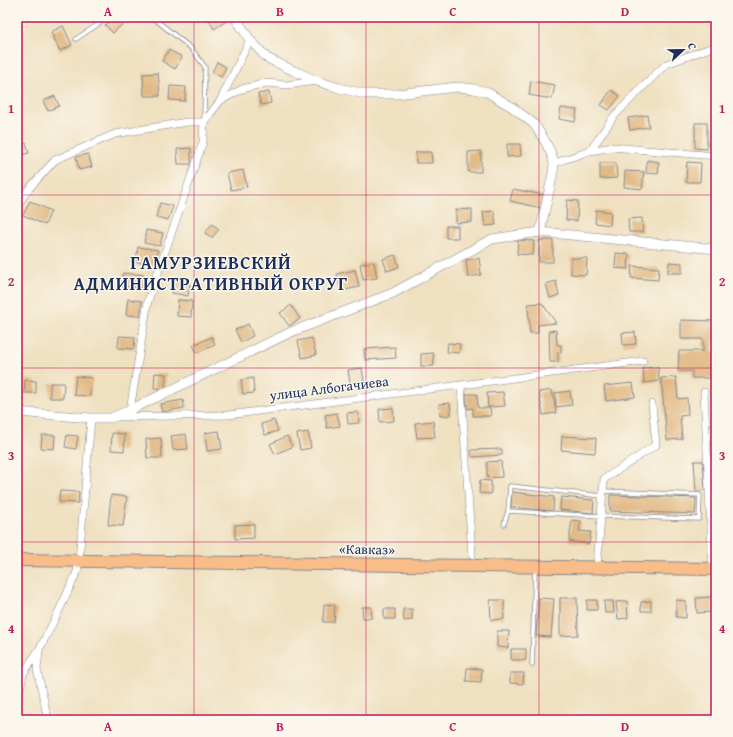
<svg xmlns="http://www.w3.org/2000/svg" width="733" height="737" font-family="'Gentium Book Plus',serif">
<rect width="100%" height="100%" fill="#fbf7ec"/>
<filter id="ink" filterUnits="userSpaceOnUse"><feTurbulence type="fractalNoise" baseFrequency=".025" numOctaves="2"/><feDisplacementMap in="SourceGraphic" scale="8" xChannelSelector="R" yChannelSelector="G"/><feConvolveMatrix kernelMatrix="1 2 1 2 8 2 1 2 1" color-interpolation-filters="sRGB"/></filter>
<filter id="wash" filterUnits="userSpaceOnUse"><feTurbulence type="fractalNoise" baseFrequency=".012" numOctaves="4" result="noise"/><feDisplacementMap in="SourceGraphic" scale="16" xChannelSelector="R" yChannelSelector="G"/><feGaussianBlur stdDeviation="0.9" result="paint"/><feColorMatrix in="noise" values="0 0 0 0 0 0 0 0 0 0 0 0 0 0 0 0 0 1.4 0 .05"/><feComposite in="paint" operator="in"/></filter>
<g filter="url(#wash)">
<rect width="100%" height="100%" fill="#efe0c0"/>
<g id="blocks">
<path fill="#e2ba86" d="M114,17H123L126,21L113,33L105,25Z
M207,17H226L228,20L214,29Z
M63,26L72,45L60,51L51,32Z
M169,50L182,57L175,69L162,61Z
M217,62L226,67L221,77L212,72Z
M158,73L160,96H144L143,74Z
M531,81L555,85L552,99L529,95Z
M170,86L186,87L185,101L169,100Z
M611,90L620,96L609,110L601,105Z
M269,92L271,103L261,105L258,94Z
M55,96L59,106L48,111L43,101Z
M561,108L577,110L575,122L559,119Z
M647,115L649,127L630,130L628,118Z
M695,123H707V149L695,148Z
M26,143L29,153L17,156V146Z
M507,144H520L521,156L507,157Z
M191,148V164H178L177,149Z
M481,151V172H468V152Z
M416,152H431L432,163H416Z
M88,154L92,167L79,170L76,157Z
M647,160L659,162L658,174L646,173Z
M687,162L701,163L700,182H686Z
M600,163H616L617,178L600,179Z
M243,170L247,187L231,190L227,173Z
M625,171L644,172L642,189L624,187Z
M513,189L544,195L541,208L510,201Z
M567,200L578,201L577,221L566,220Z
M30,201L51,211L45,225L23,215Z
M160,203L173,206L168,220L156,217Z
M472,209V222L456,223V210Z
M596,210L611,212L610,225L595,223Z
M494,211L496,225L485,226L483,212Z
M642,218L643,232H629L628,219Z
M212,224L219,229L212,238L205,233Z
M446,226H458V238H446Z
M146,230L163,233L160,246L144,243Z
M518,240L534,241L533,255L517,254Z
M539,240H553V262H539Z
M138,247L158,250L156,265L136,262Z
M616,253L629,254L628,269L615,268Z
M395,255L399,267L387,271L383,259Z
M479,258L481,275L468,277L466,260Z
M571,258H587L586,275L571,274Z
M374,262L377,278L363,280L360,264Z
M669,262L682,263V273H668Z
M632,266L659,268L658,280L631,278Z
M355,270L359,287L341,291L337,274Z
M123,273L144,275L142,288L121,286Z
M174,281L190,284L188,296L172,293Z
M556,281L559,295L550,298L546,284Z
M128,299L142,301L140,316L126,315Z
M178,300L192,301L191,317L177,316Z
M542,303L556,323L538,325V333H530L528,304Z
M291,305L300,319L289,326L280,313Z
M681,320L716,321V339H713L712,351H716V378H692V371H678L679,351H703V339H681Z
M248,324L253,336L241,342L235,330Z
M556,330L557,345H561V352H558V362H550L549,331Z
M635,332L636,344L623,345L622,333Z
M119,336L135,337L134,349L118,348Z
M212,337L215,345L197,353L193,345Z
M312,338L316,355L302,358L298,341Z
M448,343L460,344L459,353L447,352Z
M395,347L396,358L365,360L364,349Z
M433,353L434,366H421V354Z
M658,367L659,381L644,383L643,368Z
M362,368L364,381L350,383L348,370Z
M155,373L166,374L165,389L154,388Z
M76,376L92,378L90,396L74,395Z
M676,377L678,399L687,398L688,415L680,416L682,439L667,440L661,378Z
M253,378L254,393L243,394L241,380Z
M25,380L36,381V393H24Z
M50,383H64L63,398H50Z
M633,383L635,397L606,401L604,386Z
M552,390L556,413L543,415L539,392Z
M570,391L572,405L556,407L555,393Z
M503,392L505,406L488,407L487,393Z
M466,394H477L478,408H490L491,416H473V408L467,409Z
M183,400L184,408L162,412L160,404Z
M450,403L451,415L440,416L439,404Z
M393,408L394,421L380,422L379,409Z
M358,412L359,423L348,424L347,413Z
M337,413L340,426L327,428L325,415Z
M274,420L278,431L265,435L261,424Z
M433,421L435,437L417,438L415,423Z
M219,431L222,449L207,451L205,433Z
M308,432L311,448L300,450L297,434Z
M112,433L125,434L124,451L111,450Z
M186,434L188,449L173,450L171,436Z
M42,435H55L54,449L41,448Z
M67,435L78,436L76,449L65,447Z
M287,436L292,447L275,454L270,444Z
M562,436L596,438L595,453L561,450Z
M161,438L162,458H147L146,439Z
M502,449V455L472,457L471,450Z
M501,461L502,477L487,478V462Z
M694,461H703L705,490L696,491Z
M480,480L491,481V494L479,493Z
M60,491L79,492L78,503L59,502Z
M512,492L554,497L553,511L511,507Z
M111,495L127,497L123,526L108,525Z
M610,495L696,498L695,514L610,511Z
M561,497L594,500L593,513L560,510Z
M572,520L581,521L579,531L591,532L589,544L569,541Z
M254,524V538L235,539V525Z
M712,597L713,612L697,613L696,598Z
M539,598L554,599L551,637L536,636Z
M560,598H577L578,635L560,636Z
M490,600H504V619L491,620Z
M587,600H597V610H587Z
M676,600L686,601V618L676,617Z
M604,601H613L614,613H605Z
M627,601L628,618L618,619L616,602Z
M651,601V611H641V602Z
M324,604L335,605L334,622H323Z
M362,607H371L372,618H363Z
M384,609H395V619H384Z
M403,609H412V620L404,621Z
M497,631H509L508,648L497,647Z
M511,649H526V660H511Z
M467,668L482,669L481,682L466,681Z
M510,673H524L523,684L510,683Z"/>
</g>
</g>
<g filter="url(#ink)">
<use href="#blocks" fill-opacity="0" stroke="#85888f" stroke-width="1"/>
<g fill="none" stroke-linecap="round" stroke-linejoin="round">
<defs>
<path id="service" d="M152,17L191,48L205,67L204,121
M76,39L109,17
M508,511L510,486L602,496
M504,524L508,511L601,516L699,519L700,495L603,491
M532,665L535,569"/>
<path id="minor" d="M220,101L242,89L266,83L287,85L317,81
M590,151L614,116L666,64L716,46
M554,163L590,151L612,147L716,156
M17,207L27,191L55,160L115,134L187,122H204
M461,385L472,555
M704,392L713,569
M130,410L148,301L203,142L204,122L220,101L250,40
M115,417L228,415L461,385L643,361
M597,567L604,479L656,445L652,404
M39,652L37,669L48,720
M17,705L23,674L40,648L57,615L77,572L79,560L91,418"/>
<path id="tertiary" d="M235,17L250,40L267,58L294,71L317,81L339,88L365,94H397L457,87L474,89L487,92L512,107L534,124L545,141L551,153L554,163L553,173L540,232L716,249
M17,412L91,418H111L130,410L291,332L393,293L492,239L540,232"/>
<path id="trunk" d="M17,560L716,569"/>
</defs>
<use href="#service" stroke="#85888f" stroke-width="5"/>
<use href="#minor" stroke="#85888f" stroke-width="8"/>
<use href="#tertiary" stroke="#85888f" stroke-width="10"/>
<use href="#trunk" stroke="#85888f" stroke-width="14"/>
<use href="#service" stroke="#fff" stroke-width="3.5"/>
<use href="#minor" stroke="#fff" stroke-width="7"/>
<use href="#tertiary" stroke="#fff" stroke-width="9"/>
<use href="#trunk" stroke="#f8bd89" stroke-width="12"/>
</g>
</g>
<path fill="none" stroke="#c2185b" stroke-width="1" stroke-opacity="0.55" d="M194,17V720M366,17V720M539,17V720M17,195H716M17,368H716M17,542H716"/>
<g text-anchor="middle" stroke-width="3" stroke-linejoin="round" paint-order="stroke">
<g font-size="14" fill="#1b2f5e" stroke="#fbf7ec">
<text transform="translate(329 388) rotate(-7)" y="5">улица Албогачиева</text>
<text transform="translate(367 549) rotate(1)" y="5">«Кавказ»</text>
</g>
<g font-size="18" font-weight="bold" letter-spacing="1" fill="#1b2f5e" stroke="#fbf7ec">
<text x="211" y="269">ГАМУРЗИЕВСКИЙ<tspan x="211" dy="21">АДМИНИСТРАТИВНЫЙ ОКРУГ</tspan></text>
</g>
</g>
<rect width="733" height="737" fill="none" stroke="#fbf7ec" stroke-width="44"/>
<g transform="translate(683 50) rotate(68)" stroke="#fbf7ec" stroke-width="3" paint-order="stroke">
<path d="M0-3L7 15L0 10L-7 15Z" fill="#1b2f5e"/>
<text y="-6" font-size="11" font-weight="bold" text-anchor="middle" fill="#1b2f5e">С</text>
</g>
<rect x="22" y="22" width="689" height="693" fill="none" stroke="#c2185b" stroke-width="1.5"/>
<g font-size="13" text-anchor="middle" font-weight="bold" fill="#c2185b">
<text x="108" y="16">A</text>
<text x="280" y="16">B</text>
<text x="453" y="16">C</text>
<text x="625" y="16">D</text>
<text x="11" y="113">1</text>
<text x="722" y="113">1</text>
<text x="11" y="286">2</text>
<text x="722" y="286">2</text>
<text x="11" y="460">3</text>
<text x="722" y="460">3</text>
<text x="11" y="633">4</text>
<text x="722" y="633">4</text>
<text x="108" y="731">A</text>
<text x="280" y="731">B</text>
<text x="453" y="731">C</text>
<text x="625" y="731">D</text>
</g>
</svg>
